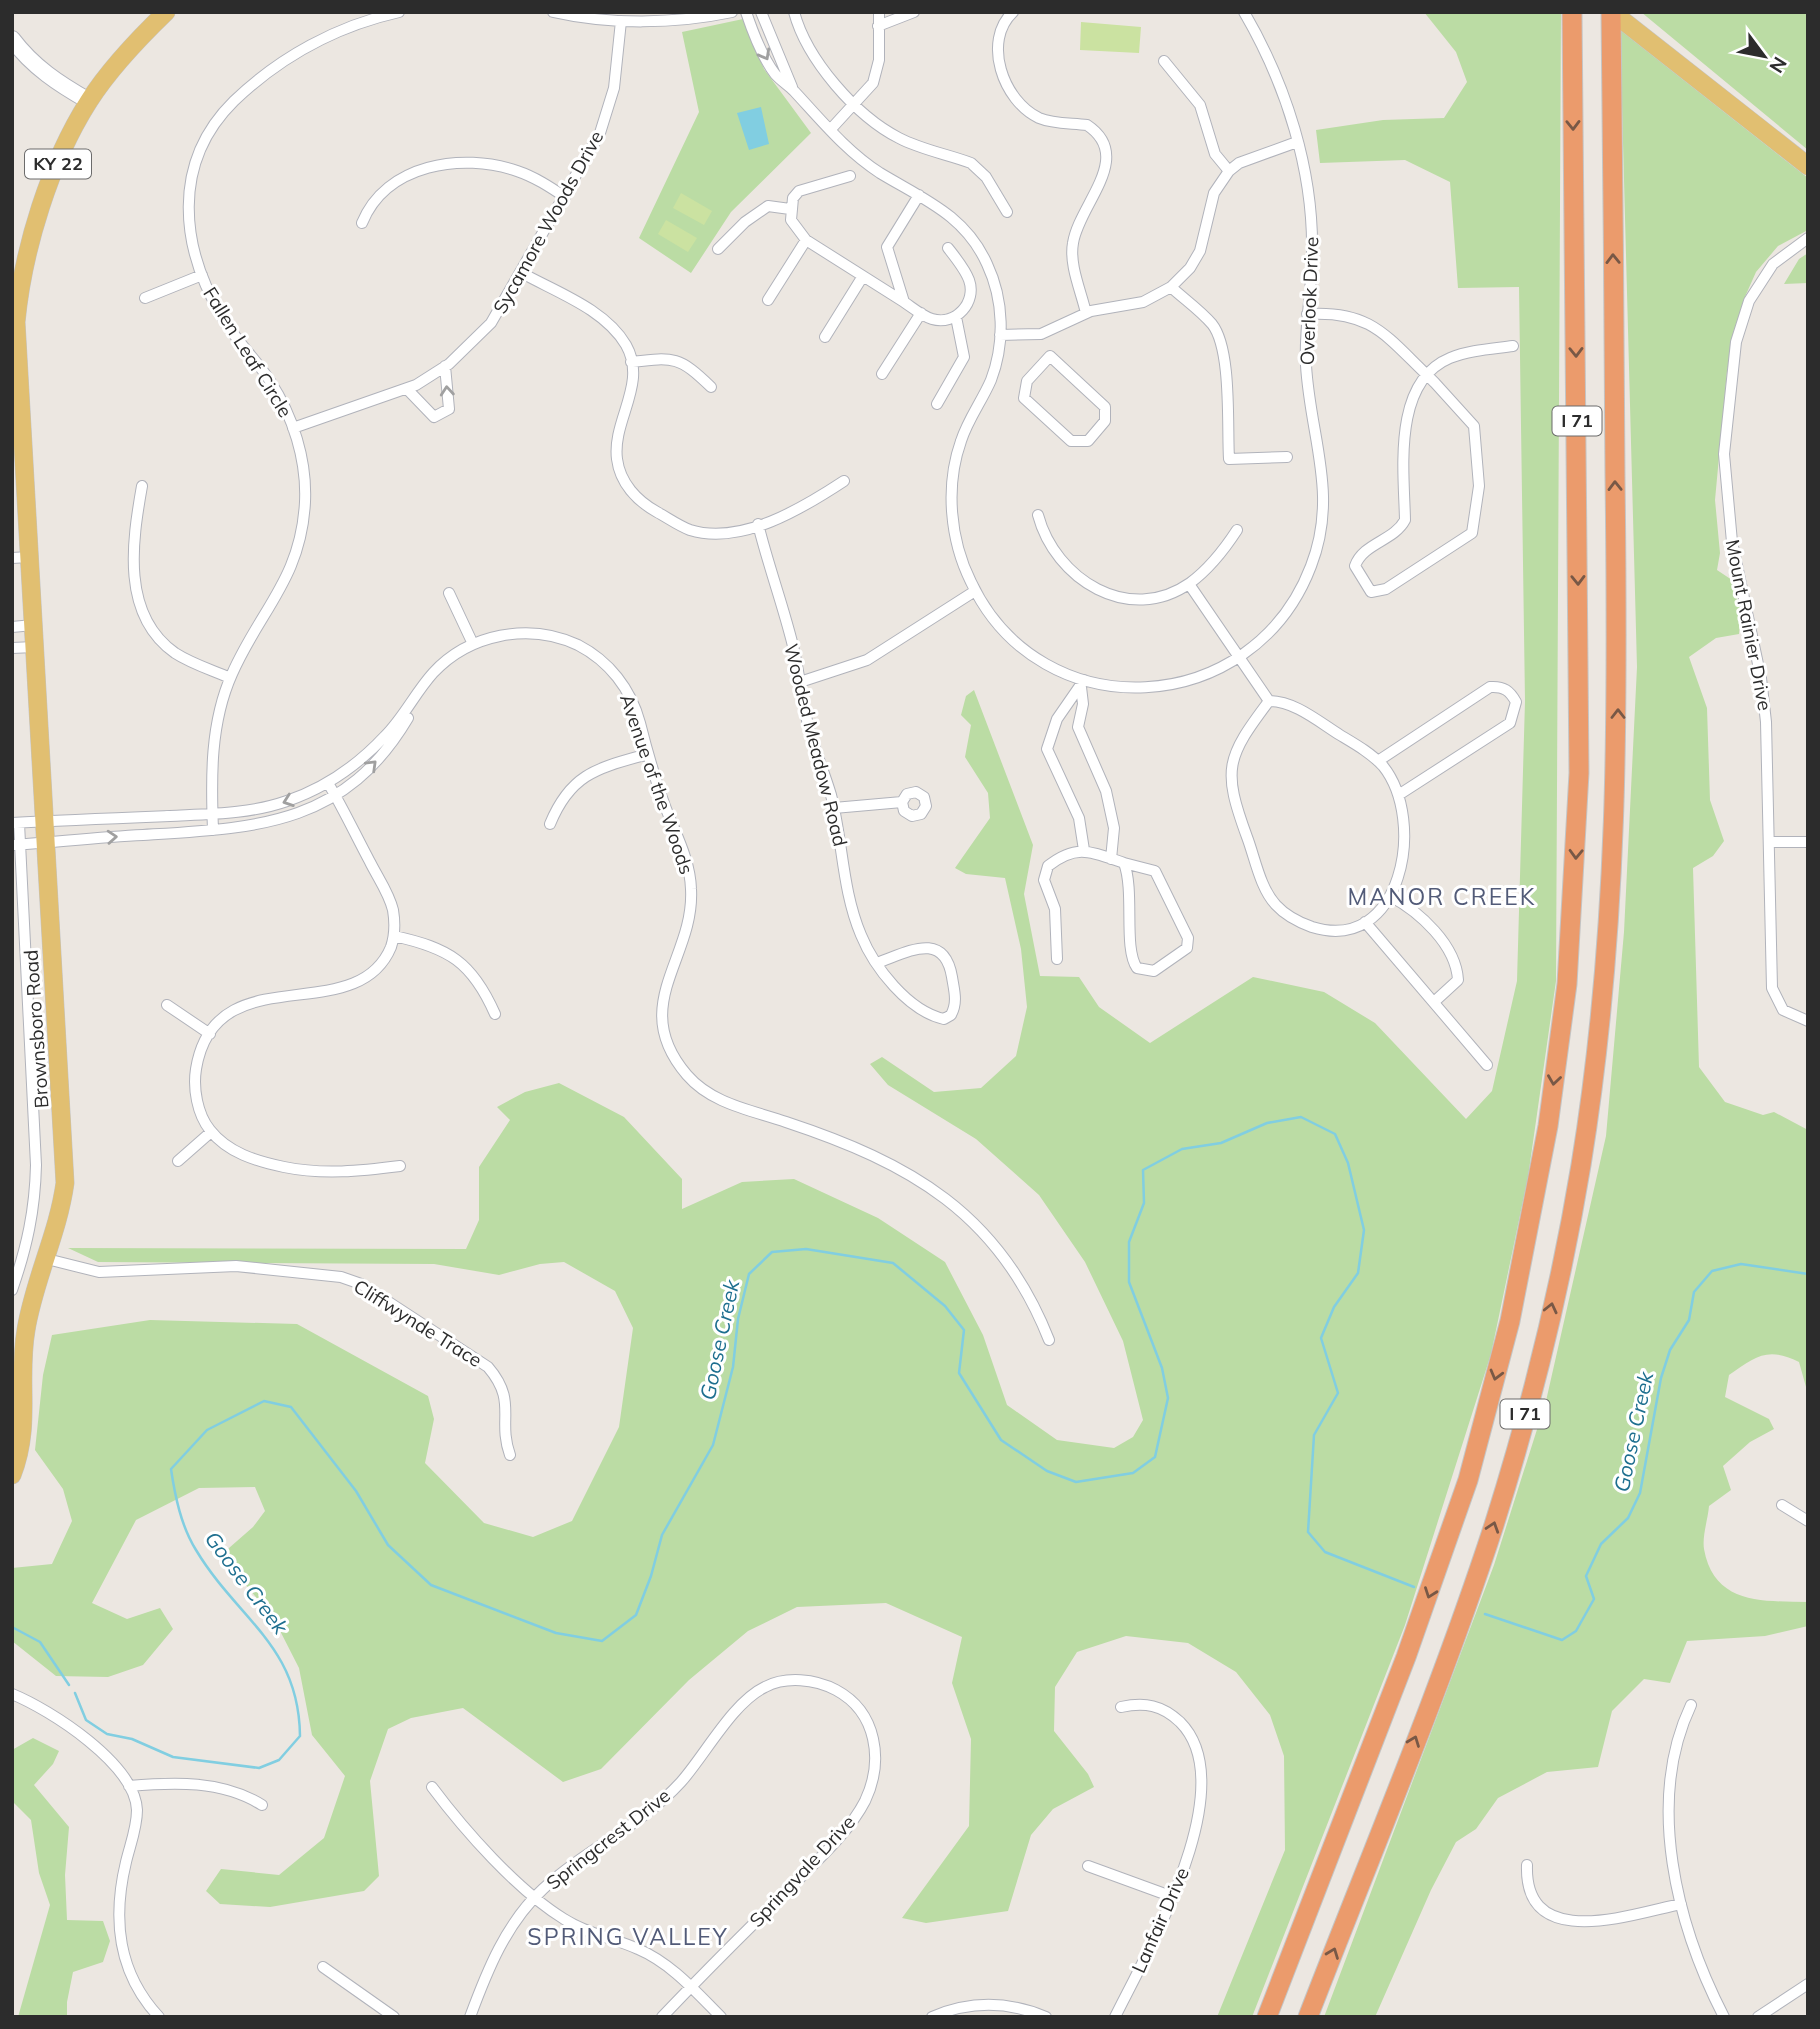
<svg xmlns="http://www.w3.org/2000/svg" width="1820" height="2029" font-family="Mulish,sans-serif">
<rect width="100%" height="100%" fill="#ece7e1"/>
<path fill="#bbdca4" d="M1424,12H1561L1556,981L1528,1177L1491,1354L1405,1625L1252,2017H1217L1285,1850L1284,1756L1270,1715L1236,1672L1188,1643L1126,1636L1077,1652L1055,1687L1054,1731L1088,1774L1094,1787L1053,1809L1031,1835L1008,1911L926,1923L902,1918L969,1826L971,1739L952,1683L962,1637L886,1603L797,1607L748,1631L689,1680L601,1769L563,1782L463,1708L411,1718L388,1729L370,1781L379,1876L364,1891L270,1907L220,1904L206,1891L221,1869L279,1875L324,1838L345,1776L312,1735L299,1668L274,1619L221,1555L253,1527L265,1511L255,1487L199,1488L136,1520L92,1603L127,1619L160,1608L173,1629L143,1665L108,1677L56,1676L12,1641V1568L52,1564L72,1521L63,1489L35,1450L43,1375L52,1335L150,1320L297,1324L428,1396L434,1419L425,1463L484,1523L533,1537L572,1521L619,1427L633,1328L615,1291L564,1262L540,1264L499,1275L434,1264L98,1262L68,1248L466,1249L479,1220V1167L510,1120L497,1107L525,1092L559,1083L624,1117L682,1179V1209L742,1182L794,1179L878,1218L945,1262L983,1335L1007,1405L1057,1440L1114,1448L1133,1437L1143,1420L1123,1341L1085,1262L1039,1195L976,1139L888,1085L870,1064L882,1057L934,1092L981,1088L1016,1056L1027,1007L1021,949L1005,878L966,874L955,868L990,818L988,793L965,757L971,725L961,715L966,696L974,690L1033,845L1024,894L1040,976L1079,977L1099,1007L1150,1043L1253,977L1324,992L1375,1023L1466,1119L1492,1091L1517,981L1525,701L1519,287L1458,288L1450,182L1405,160L1320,163L1316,130L1383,120L1444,118L1467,82L1456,52Z
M1641,12H1808V150Z
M743,19L764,69L811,133L731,212L691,273L639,238L699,112L682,32Z
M1620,30L1808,178V230L1778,246L1756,272L1744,299L1727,371L1715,500L1720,553L1717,570L1732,580L1741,612L1739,634L1716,638L1689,657L1707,708L1710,800L1724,841L1713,856L1693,868L1699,1067L1725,1102L1763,1115L1774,1112L1808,1130V1394L1799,1362C1767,1346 1755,1357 1729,1375L1725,1397L1769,1419L1774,1429L1750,1442L1723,1466L1731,1490L1709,1506C1708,1519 1702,1536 1704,1549C1714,1605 1763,1601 1808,1602V1626L1765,1636L1687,1641L1670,1683L1644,1679L1612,1711L1598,1767L1547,1772L1498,1798L1476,1829L1456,1842L1431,1890L1375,2017H1324L1494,1565L1546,1401L1606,1136L1624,932L1637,667Z
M1808,253V283L1784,284L1799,259Z
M33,1738L59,1751L53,1764L34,1785L69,1827L65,1875L67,1920L103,1921L110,1941L103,1962L73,1972L67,2002V2017H18L50,1905L39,1873L31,1820L12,1801V1750Z"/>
<path fill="#cbe2a1" d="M1081,22L1141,27L1139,53L1080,50Z
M681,193L712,211L704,225L673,208Z
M666,220L697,238L688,252L658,234Z"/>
<path fill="#81cee1" d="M761,107L769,144L749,150L737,113Z"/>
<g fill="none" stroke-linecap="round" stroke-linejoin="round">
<path stroke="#81cee1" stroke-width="2.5" d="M1485,1614L1562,1640L1576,1631L1594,1599L1586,1576L1601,1544L1628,1518L1640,1493L1661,1378L1670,1350L1689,1320L1694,1292L1712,1271L1741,1264L1808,1274
M12,1627L40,1642L69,1685
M75,1693L86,1720L107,1734L132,1739L173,1757L259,1768L279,1760L300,1736C299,1645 238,1620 196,1550C181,1526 175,1496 171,1469L207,1430L264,1401L291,1407L356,1491L388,1545L431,1585L556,1633L602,1641L636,1615L651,1576L662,1535L713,1445L733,1367L738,1319L749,1274L772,1252L806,1249L893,1263L945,1306L964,1330L959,1373L1001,1440L1047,1471L1076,1482L1133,1473L1155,1457L1168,1398L1162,1368L1129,1282V1242L1144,1203L1143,1170L1182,1149L1221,1143L1267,1123L1301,1117L1335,1134L1348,1163L1364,1230L1358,1273L1334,1307L1321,1338L1338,1393L1314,1435L1308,1532L1325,1552L1414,1587"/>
<defs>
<path id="street" d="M553,12C610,25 675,24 732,12
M746,12C753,33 762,57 775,74C780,80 788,85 794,91C821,120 846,151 880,173C923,199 965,215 987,264C1004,300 1005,343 991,380C982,401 968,419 961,441C945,486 950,540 971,582C1041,731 1253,719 1311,566C1339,494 1310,437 1306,365C1304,328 1312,292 1312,255C1314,171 1286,84 1244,12
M761,12L792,87
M794,12C807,60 856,116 899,138C922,150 947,154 971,163L986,177L1007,212
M1013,12C982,41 1003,101 1039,118C1053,124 1071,123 1087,125C1135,157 1079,204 1073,243C1069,265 1081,291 1086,313
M878,26L914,12
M1164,61L1200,105L1215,154L1229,171
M830,130L873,83L879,60V12
M850,176L799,191L793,198L791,220L806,240L904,302
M919,195L887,247L904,302C913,308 922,316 932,319C956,326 977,302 969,280C965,269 955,257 948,248
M362,223C386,164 462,152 517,171C535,177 550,187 565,197
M1808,238L1773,264L1749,301L1736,342L1724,454L1732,542L1761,678L1766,722L1772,988L1783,1010L1808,1021
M718,249L745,222L768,206L790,209
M522,273C556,292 605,309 626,345C648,384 612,420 617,459C620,483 637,501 657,512C668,518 679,526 690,530C741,546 803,508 844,481
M1171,287C1184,299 1200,310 1212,324C1232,349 1227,427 1229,459L1287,457
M145,298L202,275
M768,300L806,240
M1307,314C1371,310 1386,336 1428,376L1435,383L1474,426L1479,486L1472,533L1386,589L1371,592L1355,566C1363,543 1394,541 1405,520C1404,471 1392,382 1450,358C1470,350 1491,349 1513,346
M1000,335L1041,334L1091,311L1143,302L1171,287L1190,268L1200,251L1214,193L1229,171L1239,163L1297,142
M825,337L863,276
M1050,356L1105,407V421L1088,441H1071L1024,398L1027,381Z
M631,362C674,357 679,356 711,387
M882,374L921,313
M407,389L434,417L449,409L445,366
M937,404L964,357L956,317
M293,428L416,385L449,364L491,323L600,133L614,88L621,21
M142,486C132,542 121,615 175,653C192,664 212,670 230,678
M1038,515C1055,579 1129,626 1190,583C1209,569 1224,550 1237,530
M758,524C768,565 783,605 793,646C799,672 802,699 808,725C814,749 824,771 831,795C843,842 842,890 861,935C874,967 908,1011 944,1019L951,1015C958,1002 954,990 952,977C944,930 908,952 877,963
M12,558L29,557
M1189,584L1269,701
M449,593L473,644
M12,627L33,625
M12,648L34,647
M1084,680L1057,719L1047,749L1079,818L1084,850
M800,682L867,660L975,591
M1081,687L1083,704L1078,727L1106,791L1114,828L1111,859
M1269,701C1295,701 1319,722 1340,735C1355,744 1371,753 1383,766C1427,821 1402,955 1312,927C1298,922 1286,916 1276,905C1260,888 1255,858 1247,837C1222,769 1226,758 1269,701Z
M1378,761L1490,687C1504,686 1510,691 1516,702L1510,723L1400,794
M328,783C343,808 356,836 370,862C378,878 389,893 393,910C395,922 395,935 391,947C356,1031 215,953 196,1069C193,1088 197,1114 210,1130C228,1153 256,1161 284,1167C323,1175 361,1171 400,1166
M834,808L902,802L907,794L916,792L924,797L926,806L921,814L912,816L904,811L902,802
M12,823C65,820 118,818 170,816C210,814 250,814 287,801C325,788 358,765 385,736C404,717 415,693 433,673C469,634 529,622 578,645C609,661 631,689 640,723C647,751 655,779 665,806C675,833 690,859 691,889C695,959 627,1005 687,1075C712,1104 751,1110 786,1122C910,1163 999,1213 1049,1340
M550,824C571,773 598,768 648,754
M213,830C211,778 210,723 232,674C260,610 301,579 305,502C307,460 293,416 270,381C256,359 236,341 223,318C180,248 171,163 234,101C280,57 337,26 399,12
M1769,842H1808
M14,845C57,842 100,837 143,835C256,828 344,826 408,718
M1390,896C1420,912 1456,945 1458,980L1434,1002
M1365,922L1487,1065
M394,936C449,948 472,962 495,1014
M1057,959L1055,909L1044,880L1048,866C1077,843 1092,852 1124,863C1135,892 1123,948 1137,968L1154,971L1187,948L1188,938L1155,871L1124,863
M167,1005L210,1034
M178,1161L211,1132
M47,1259L99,1272L236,1266L341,1277L361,1284L488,1367C518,1402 497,1419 510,1455
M12,1290C27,1247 35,1210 36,1165L19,823
M1782,1505L1808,1521
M12,1694C51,1710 135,1764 137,1810C137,1828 130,1845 126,1862C112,1920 118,1973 159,2017
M1691,1705C1645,1802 1677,1926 1724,2017
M129,1786C174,1782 222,1780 262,1805
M432,1787C465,1831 517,1890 564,1919C587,1934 614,1938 638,1949C671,1963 696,1992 721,2017
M1527,1865C1524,1953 1632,1914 1681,1904
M1088,1866L1173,1897
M323,1967L394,2017
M470,2017C487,1971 506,1923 543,1889C586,1849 641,1826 681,1782C705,1755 733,1702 765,1687C786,1676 815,1679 836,1690C877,1712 884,1761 865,1801C848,1834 815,1862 789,1889C746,1931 703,1974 662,2017
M932,2017C969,2001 1008,2001 1046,2017
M1115,2017C1147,1952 1244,1786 1180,1722C1162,1705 1145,1702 1121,1707
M1758,2017L1808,1984"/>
<path id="secondary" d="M12,39C33,67 59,84 89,101"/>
<path id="primary" d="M1612,12L1808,166
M12,1475C32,1424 17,1381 26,1330C34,1280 58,1234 65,1183L16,322C23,249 50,162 89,101C110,68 138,39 166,12"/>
<path id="highway" d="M1267,2017L1406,1657L1468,1480L1510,1321L1548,1126L1567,984L1579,773L1572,12
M1308,2017C1371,1854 1440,1691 1494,1525C1531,1408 1561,1286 1581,1165C1619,932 1618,711 1615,476C1614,321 1613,167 1611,12"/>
</defs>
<use href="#street" stroke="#b1b3bb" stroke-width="12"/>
<use href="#secondary" stroke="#b1b3bb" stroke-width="18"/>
<use href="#primary" stroke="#c4c4c4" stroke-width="19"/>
<use href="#highway" stroke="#c4c4c4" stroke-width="21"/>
<use href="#street" stroke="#fff" stroke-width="10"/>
<use href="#secondary" stroke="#fff" stroke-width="16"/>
<use href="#primary" stroke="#e1bf71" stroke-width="18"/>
<use href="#highway" stroke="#eb9b6c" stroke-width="19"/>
</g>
<defs><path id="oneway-chevron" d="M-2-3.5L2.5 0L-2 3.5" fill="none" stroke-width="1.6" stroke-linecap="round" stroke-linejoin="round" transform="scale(1.75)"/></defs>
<g stroke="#a0a0a0">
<use href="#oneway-chevron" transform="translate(765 55) rotate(61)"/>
<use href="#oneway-chevron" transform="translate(447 391) rotate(-95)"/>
<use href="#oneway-chevron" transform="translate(372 765) rotate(-44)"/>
<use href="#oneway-chevron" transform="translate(288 801) rotate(161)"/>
<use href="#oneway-chevron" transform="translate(112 837) rotate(-4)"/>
</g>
<g stroke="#785846">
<use href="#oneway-chevron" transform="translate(1573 125) rotate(89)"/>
<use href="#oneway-chevron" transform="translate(1613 259) rotate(-91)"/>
<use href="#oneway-chevron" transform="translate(1576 352) rotate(89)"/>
<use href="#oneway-chevron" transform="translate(1615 486) rotate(-91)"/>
<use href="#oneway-chevron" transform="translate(1578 580) rotate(89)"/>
<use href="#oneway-chevron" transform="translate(1618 714) rotate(-90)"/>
<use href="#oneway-chevron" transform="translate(1576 854) rotate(92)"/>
<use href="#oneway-chevron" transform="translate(1554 1080) rotate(98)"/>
<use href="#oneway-chevron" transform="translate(1551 1308) rotate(-77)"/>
<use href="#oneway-chevron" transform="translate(1496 1375) rotate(105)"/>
<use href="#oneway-chevron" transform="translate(1493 1527) rotate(-72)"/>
<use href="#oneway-chevron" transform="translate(1430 1593) rotate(110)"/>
<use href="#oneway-chevron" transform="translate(1414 1741) rotate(-69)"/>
<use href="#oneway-chevron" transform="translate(1333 1953) rotate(-69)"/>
</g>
<g text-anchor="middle" stroke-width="6" stroke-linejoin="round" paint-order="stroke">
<g fill="#fff" stroke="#6b6b6b" stroke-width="2">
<rect x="25" y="149.5" width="66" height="29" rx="5"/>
<rect x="1552.5" y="406.5" width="49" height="29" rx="5"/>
<rect x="1500.5" y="1399.5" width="49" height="29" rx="5"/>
</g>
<g font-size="18" font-weight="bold" fill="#2c2c2c">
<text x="58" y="170">KY 22</text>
<text x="1577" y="427">I 71</text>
<text x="1525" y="1420">I 71</text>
</g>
<g font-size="19" fill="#2c2c2c" stroke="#fff">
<text transform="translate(548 222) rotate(-61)" y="7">Sycamore Woods Drive</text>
<text transform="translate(1309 301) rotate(-88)" y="7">Overlook Drive</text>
<text transform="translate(248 352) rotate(58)" y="7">Fallen Leaf Circle</text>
<text transform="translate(1749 625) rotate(79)" y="7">Mount Rainier Drive</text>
<text transform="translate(816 745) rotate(76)" y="7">Wooded Meadow Road</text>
<text transform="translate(657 784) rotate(71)" y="7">Avenue of the Woods</text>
<text transform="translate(36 1029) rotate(-94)" y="7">Brownsboro Road</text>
<text transform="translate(418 1323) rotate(32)" y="7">Cliffwynde Trace</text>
<text transform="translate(608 1839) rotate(-38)" y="7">Springcrest Drive</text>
<text transform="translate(802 1871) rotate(-47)" y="7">Springvale Drive</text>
<text transform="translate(1160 1920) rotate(-66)" y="7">Lanfair Drive</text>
</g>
<g font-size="21" font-style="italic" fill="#1e6f8f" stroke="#fff">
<text transform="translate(720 1340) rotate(-78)" y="7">Goose Creek</text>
<text transform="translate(1634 1432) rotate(-78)" y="7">Goose Creek</text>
<text transform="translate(246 1583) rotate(53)" y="7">Goose Creek</text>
</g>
<g font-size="23" letter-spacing="2" fill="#525b78" stroke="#fff">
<text x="1442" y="905">MANOR CREEK</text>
<text x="628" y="1945">SPRING VALLEY</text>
</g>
</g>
<rect width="1820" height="2029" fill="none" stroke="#2c2c2c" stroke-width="28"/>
<g transform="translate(1764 56) rotate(122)" stroke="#ffffff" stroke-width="5" paint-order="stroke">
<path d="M0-5L12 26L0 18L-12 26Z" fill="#2c2c2c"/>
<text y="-10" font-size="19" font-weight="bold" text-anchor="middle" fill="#2c2c2c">N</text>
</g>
</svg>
